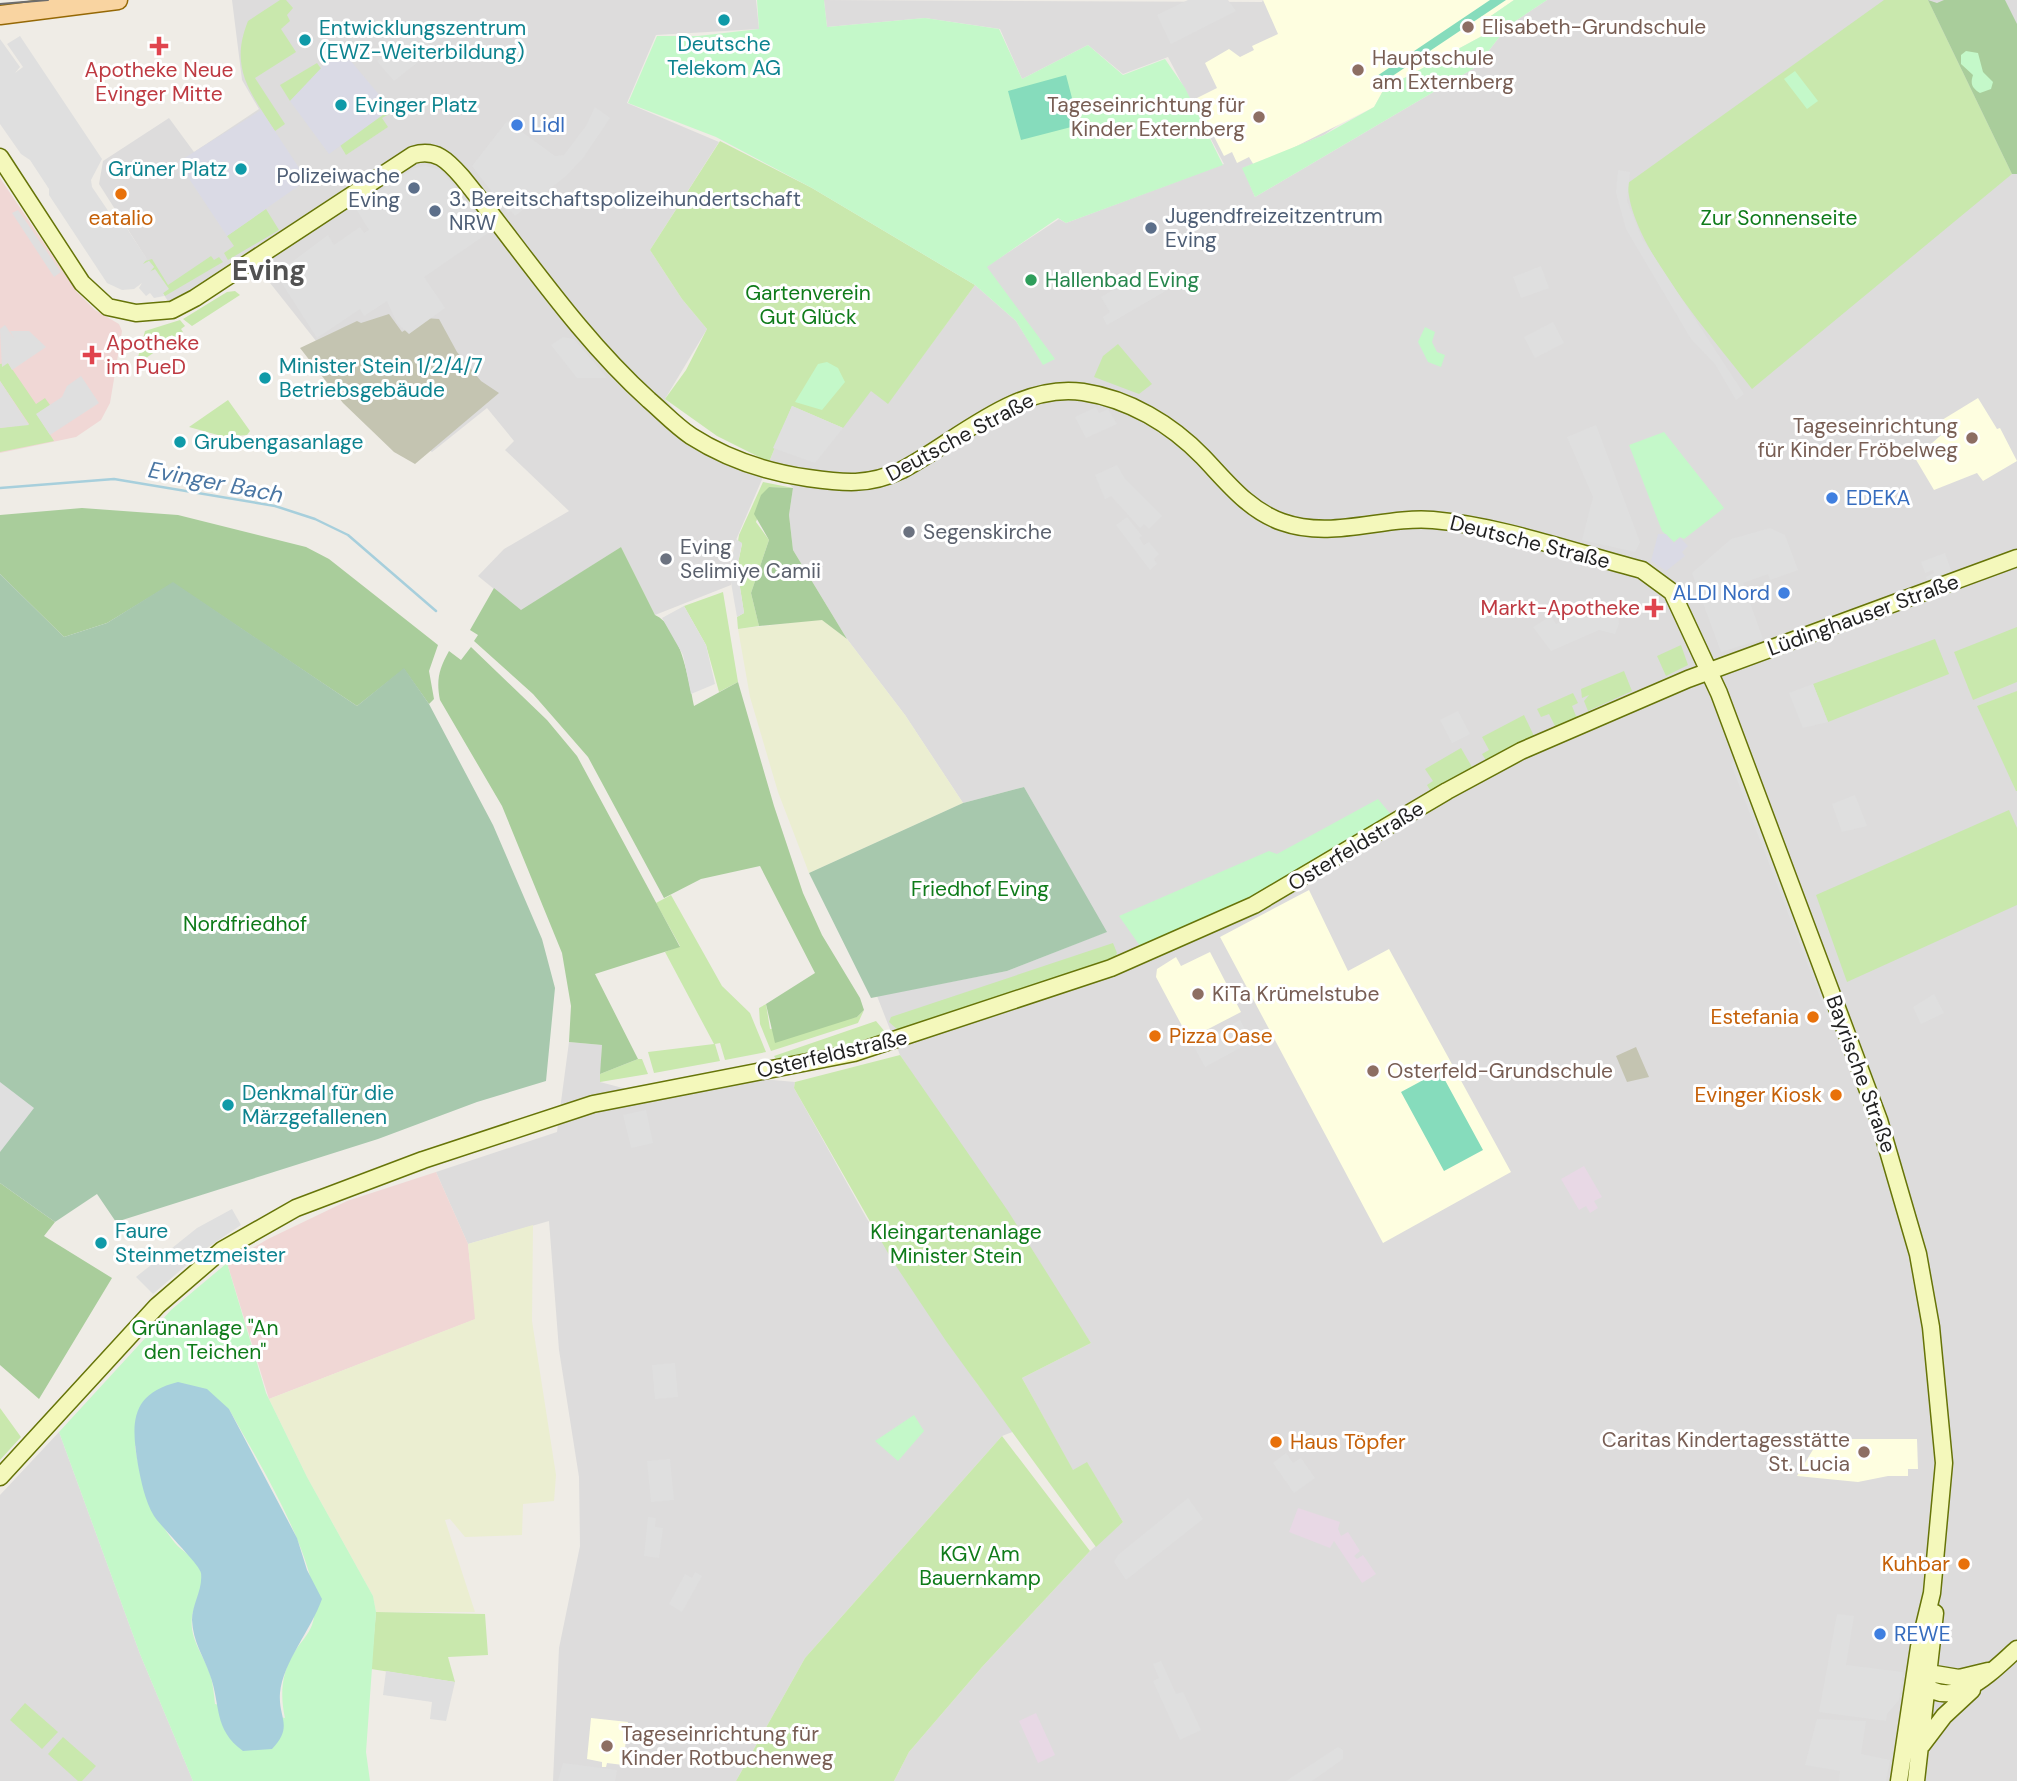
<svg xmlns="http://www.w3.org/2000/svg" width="2017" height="1781" font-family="'DM Sans',sans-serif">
<rect width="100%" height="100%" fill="#efece6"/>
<path fill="#dddcdc" d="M232,0H756L759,29L656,35L627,103L719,142L650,250L682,299L707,329L665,399L695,432L766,470L730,554L731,585L655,615L621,547L521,611L478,576L504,549L569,511L505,450L514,441L487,408L432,452L385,418L343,375L255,264L178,316L142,262L146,258L99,184L103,161L169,118L194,152L259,109L242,80Z
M824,0L1262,2L1263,0H1514L1324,135L1243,168L1255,197L1476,67L1508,26L1547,0H2017V1781H894L909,1752L982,1667L1090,1551L1123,1522L1087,1463L1073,1471L1022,1378L1091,1343L900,1055L877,996L1007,971L1106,932L1024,787L963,803L905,715L847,639L793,550L789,515L793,488L769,462L792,406L842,428L871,390L888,403L975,285L1016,321L1043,364L1054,359L986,267L1059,219L1066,223L1224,164L1168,57L1123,74L1088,45L1022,79L1000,29L925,18L827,27Z
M569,1042L602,1045L600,1082L653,1096L762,1079L795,1082L794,1088L867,1219L978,1385L1015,1431L1002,1436L805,1658L736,1781H553L559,1648L580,1546L579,1477L559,1350L549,1221L468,1244L436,1172L557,1132Z
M59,1432L140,1654L193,1781H0V1495Z"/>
<path fill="#f0d7d5" d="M0,178L77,292L95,310L119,324L122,331L110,403L101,420L76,437L0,453Z
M436,1172L468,1244L476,1319L269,1399L227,1263L268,1239L347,1201Z"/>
<path fill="#e8d8e5" d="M1584,1166L1602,1197L1594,1201L1598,1208L1590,1213L1586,1206L1579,1210L1561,1179Z
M1298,1508L1340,1522L1338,1529L1341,1536L1348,1532L1360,1551L1354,1556L1357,1559L1363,1555L1376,1574L1362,1583L1334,1541L1330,1548L1289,1532Z
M1036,1713L1055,1755L1038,1763L1019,1721Z"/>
<path fill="#fefee0" d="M1263,0H1514L1488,18L1482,36L1384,89L1374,107L1255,167L1249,157L1237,163L1232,152L1224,156L1195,99L1217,88L1205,63L1229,49L1240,57L1254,50L1252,46L1278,34Z
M1978,398L1997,429L2000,428L2017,461L1983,481L1977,473L1934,490L1915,458L1948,429L1942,420Z
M1309,890L1348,971L1389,949L1511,1172L1383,1243L1220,937Z
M1210,952L1241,1012L1189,1039L1156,977L1157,969L1176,957L1181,966Z
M1828,1432L1845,1436L1846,1439H1917L1918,1469H1908V1476H1888L1858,1482L1797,1476L1820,1438Z
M591,1718L628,1722L623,1765L607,1763L606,1767H602V1762L587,1759Z"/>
<path fill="#c4c4b1" d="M389,314L402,332L425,318L439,319L457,352L481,381L499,393L415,464L394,452L343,403L300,348L357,321L361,323Z
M1636,1047L1649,1077L1627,1082L1616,1056Z"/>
<path fill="#ebeed1" d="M822,619L847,639L905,715L963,803L809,873L778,792L750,697L738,629Z
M533,1225L532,1321L556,1475L554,1501L523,1504L522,1535L465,1537L450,1519L445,1520L475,1612H376L373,1596L307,1477L269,1399L475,1319L468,1244Z"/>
<path fill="#c9e8ad" d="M280,0H286L293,8L287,15L290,21L281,29L296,52L255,78L285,124L275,131C250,92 229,68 248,21Z
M1884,0H1928L2012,174L1752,389C1716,341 1627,243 1628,183Z
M317,63L322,70L290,101L280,85Z
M389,110L391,113L382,118L388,127L346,155L340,145Z
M720,141L812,188L975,285L888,404L871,391L843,428L792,406L769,462L717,436L665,399L686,370L707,329L682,299L650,250Z
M266,209L279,230L228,260L224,253L234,246L227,236Z
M211,256L214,260L219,257L223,262L165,296L163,293L168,289L155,270L148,271L154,267L149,261L144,265L142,262L152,259L168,285Z
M235,291L240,295L192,326L183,319L227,292Z
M180,320L185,326L181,329L183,332L175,338L172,335L167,338L169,342L136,365L145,331Z
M1118,344L1152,384L1139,394L1094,377L1103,356Z
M8,363L36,404L45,398L50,405L37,414L54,441L0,452V428L29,424L0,381V364Z
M228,400L250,431L247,435L225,437L189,427Z
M763,482L793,488L769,487L756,522L769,540L751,593L759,626L738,629L737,617L744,613L737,568L742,544L738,541L739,535Z
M723,592L738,682L719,692L706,645L684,606Z
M2017,627V682L1973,700L1954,652Z
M1935,639L1949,674L1828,722L1813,684Z
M1681,645L1688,665L1666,676L1657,656Z
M1624,671L1632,691L1588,711L1584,701L1589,695L1582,698L1581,689Z
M2017,691V791H2016L1977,706Z
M1573,693L1578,703L1572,706L1576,716H1582L1549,731L1555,726L1549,714L1541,717L1537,709Z
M1524,715L1534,736L1542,735L1487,762L1482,754L1489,750L1482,737Z
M1461,748L1472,767H1479L1431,792L1427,785L1433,781L1425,769Z
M2009,810L2017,828V905L1847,982L1816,895Z
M671,895L722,986L750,1013L766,1052L725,1060L720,1043L715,1044L720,1061L654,1073L648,1052L714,1044L665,952L680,946L656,903Z
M1113,943L1117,953L1114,960L900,1032L889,1022L891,1017Z
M766,1004L770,1029L857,1017L864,1010L858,1023L771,1051L760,1024L759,1008Z
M876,1021L886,1033V1039L777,1060L774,1056Z
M900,1055L1008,1211L1091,1343L1022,1378L1073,1470L1087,1462L1123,1522L1096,1547L946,1341L892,1260L794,1088L795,1082Z
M638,1059H642L648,1074L600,1082V1074Z
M0,1408L21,1437L0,1460Z
M1002,1436L1090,1551L982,1667L909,1752L894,1781H736L805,1658Z
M376,1612L485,1614L488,1655L448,1657L455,1682L371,1669Z
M25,1703L58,1732L42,1749L10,1720Z
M63,1737L96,1766L82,1781H78L48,1754Z"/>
<path fill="#a9cd9b" d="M1928,0L1937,3L1944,0H2005L2017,24V174H2012Z
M769,487L793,488L789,515L793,550L847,639L822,620L759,626L751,593L769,540L754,514L761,495Z
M82,508L178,515L306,547L329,559L438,645L429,671L434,699L429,704L404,669L357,706L173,583L107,623L64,637L0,574V515Z
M621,547L655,615C680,626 689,681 694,706L738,682L774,806L803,893L822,935L860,998L864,1010L857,1017L775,1043L766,1004L815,973L760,866L701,879L664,898L588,757L533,694L474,641L478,635L470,630L494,588L521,610Z
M471,647L547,720L577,756L680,947L595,974L638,1059L600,1074L602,1045L569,1042L571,1006L562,953L502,806L440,700C436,680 439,669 449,651L461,660Z
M0,1183L55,1222L44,1236L112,1278L39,1399L0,1365Z"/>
<path fill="#a7c8ad" d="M0,574L64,637L107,623L173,582L357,706L404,668L429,704L493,825L542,939L555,988L546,1081L477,1102L378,1139L116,1222L97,1194L55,1222L0,1183Z
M1024,787L1107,932L1007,971L871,998L809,873L963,803Z"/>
<path fill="#c4f8c9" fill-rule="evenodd" d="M757,0H824L827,27L925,18L999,29L1022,79L1088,45L1123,75L1165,59L1185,88L1223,165L1066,223L1058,218L987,267L1055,359L1043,365L1016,321L975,285L812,188L716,137L628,103L657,36H698L759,29Z
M1514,0H1547L1508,26L1476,67L1255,197L1242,168L1324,135L1374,107L1384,89L1482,36L1488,18Z
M1966,51L1978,53L1983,72L1993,82L1991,89L1980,93C1972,88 1970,84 1973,75L1961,64V55Z
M1795,71L1818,101L1807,109L1784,79Z
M1425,327L1435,332L1432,342L1437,352L1445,355L1441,367L1428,362L1418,342Z
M827,362L838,368L845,382L822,410L795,402L818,364Z
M1664,432L1724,508L1684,539L1680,537L1674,542L1662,531L1629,445Z
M1378,799L1393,817L1287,878L1150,946H1140L1119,916L1269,851L1277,854Z
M227,1263L266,1393L307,1477L373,1596L376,1612L366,1752L370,1781H193L140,1654L59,1432L171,1310ZM229,1409C254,1455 330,1575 312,1625C309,1634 300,1643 295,1651C281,1672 280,1696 285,1718L215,1704C214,1695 213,1685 211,1677C205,1656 189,1640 192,1617C194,1601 209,1582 198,1565C193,1557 182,1551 175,1543C151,1513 141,1484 135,1446Z
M914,1415L924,1431L898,1461L875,1441Z"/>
<path fill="#86dcbc" d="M1490,0H1506L1379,85L1374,78Z
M1066,75L1079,125L1021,140L1008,91Z
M1440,1071L1483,1150L1444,1171L1401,1092Z"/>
<path fill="#dfdfdf" d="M1188,0H1228L1236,11L1171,44L1157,15Z
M408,27L429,44L424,50L427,55L394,81L377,61L396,44Z
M20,36L102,159L91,180L92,187L117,224L122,221L147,259L143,264L149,261L154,267L149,273L155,269L169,289L163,293L164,296L154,298L150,293L146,296L139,288L142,283L134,289L122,290L107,283L49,195V189L30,160L21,154L0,124V39L20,67L15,73L23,67L7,44Z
M595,107L610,118L583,158L566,176L515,216L511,211L508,213L472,166L507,121L555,156L564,155L586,126Z
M425,166L441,170L491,231L424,277L445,308L409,334L397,323L387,301L364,316L360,309L317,338L276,274L328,235L334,245L360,227L364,233L369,230L355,207L414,168Z
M1618,170L1630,172L1627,201L1642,238L1744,394L1736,400L1715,364L1691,339L1626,229L1616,193Z
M18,210L61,272L54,277L12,213Z
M1541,266L1549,288L1521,298L1513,277Z
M1151,268L1156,277L1160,275L1169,289L1107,325L1103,317L1110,312L1101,297Z
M1553,322L1564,343L1535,358L1524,337Z
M5,325L15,340L10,331H29L46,347L12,370L8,363L2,367L0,329Z
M563,337L574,339L607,378H577L551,345Z
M81,376L99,403L50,435L36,414L62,397L67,386Z
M0,381L29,425L0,428Z
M792,406L843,428L815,463L773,448Z
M1096,407L1099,413L1108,409L1117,424L1086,438L1075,417Z
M1596,425L1640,542L1635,552L1582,540L1593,497L1567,437Z
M1117,465L1125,479L1162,516L1149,529L1144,524L1140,528L1111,496L1105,499L1095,475Z
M1127,517L1142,536L1139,538L1144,545L1149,542L1159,554L1154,559L1157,564L1150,570L1116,525Z
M1770,528L1785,535L1798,570L1770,580L1768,574L1743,583L1763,639L1721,652L1692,573L1731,539Z
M736,539L742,543L737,568L744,613L737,617L729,571Z
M1945,553L1953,576L1929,585L1926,577L1934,573L1933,570L1925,573L1921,562Z
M684,606L706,645L715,684L691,694L683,655L662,618Z
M1598,606L1618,611L1619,624L1615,634L1599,630L1551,651L1533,627L1551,616L1556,624L1592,607L1597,613Z
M1813,684L1828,722L1803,728L1789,693Z
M1458,711L1470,734L1452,743L1440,720Z
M1736,757L1833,1013L1828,1018L1731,764Z
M1855,795L1867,826L1842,832L1832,804Z
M1934,994L1944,1013L1921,1024L1913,1007Z
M1240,1020L1251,1042L1205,1067L1193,1045Z
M0,1082L34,1108L0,1152Z
M646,1110L653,1143L631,1148L623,1115Z
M232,1209L241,1225L204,1250L153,1294L136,1277L197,1228Z
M675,1363L678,1397L655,1399L652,1365Z
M1286,1453L1293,1463L1301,1458L1315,1478L1294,1493L1273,1463Z
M670,1459L674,1500L651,1502L647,1461Z
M1188,1498L1203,1519L1126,1580L1114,1562L1118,1555Z
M648,1517L656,1518L655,1527L663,1528L659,1558L644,1556Z
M695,1572L702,1576L682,1612L669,1604L685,1574L692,1578Z
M1837,1614L1854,1616L1846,1665L1903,1672L1899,1700L1887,1714L1886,1721L1819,1712Z
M1161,1661L1176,1694L1183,1692L1201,1730L1180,1740L1153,1681L1159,1678L1153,1664Z
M386,1671L455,1682L446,1721L430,1719L432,1702L383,1695Z
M1817,1719L1866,1721L1861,1754L1890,1760L1886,1781H1839L1840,1771L1805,1765Z
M1338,1747L1343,1750V1759L1312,1781H1286Z
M563,1763L617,1770L615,1781H558Z"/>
<path fill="#dadae5" d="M340,48L391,109L329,154L290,101Z
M261,110L307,180L227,236L178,162Z
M1658,534H1666L1674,543L1680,538L1688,546L1682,552L1685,556L1666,571L1651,561Z"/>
<path fill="#a7cfdc" d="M178,1382L207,1389L229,1409L297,1538L307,1570L322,1599C311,1630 283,1662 280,1693C278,1718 294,1726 272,1749L243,1751C213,1729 221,1705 210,1675C203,1655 193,1642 192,1620C192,1604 203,1590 201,1573C200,1565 162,1528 154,1516C145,1501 141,1481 138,1465C131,1423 130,1394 178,1382Z"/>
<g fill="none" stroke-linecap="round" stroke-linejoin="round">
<path stroke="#a7cfdc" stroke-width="2.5" d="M0,488L114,479L275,506L315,519L348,535L436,611"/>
<defs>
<path id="secondary" d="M0,157L82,283L108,307L136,313L172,310L195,298L413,155C436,148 448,161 462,177C523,252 577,335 649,400C663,412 676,426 691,436C727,459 766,472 808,478C843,483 869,486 902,470C957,441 1017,382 1083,392C1129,399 1171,424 1203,457C1227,482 1248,510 1282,522C1332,540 1383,516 1433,520C1502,526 1576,553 1642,570L1672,592L1719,693L1879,1120L1918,1254L1931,1327L1944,1463L1932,1593L1919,1647L1899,1781
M0,1477L157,1306L222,1250L296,1208L423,1160L593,1104L854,1053L1111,968L1254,905L1447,791L1521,751L1688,679L2017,558
M1921,1676L1929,1673L1959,1678L1988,1671
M1921,1683C1955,1713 1993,1670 2017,1649
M1922,1745L1944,1716L1972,1690
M1916,1781L1935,1613"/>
<path id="primary" d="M0,15L118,0"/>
</defs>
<use href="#secondary" stroke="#667408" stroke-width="19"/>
<use href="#primary" stroke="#956805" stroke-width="21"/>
<use href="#secondary" stroke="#f4f8bb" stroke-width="16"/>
<use href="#primary" stroke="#f9d4a1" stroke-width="18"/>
<path stroke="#6d6d6d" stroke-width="2" d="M0,4L48,0"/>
</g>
<g fill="#0f9aa8" stroke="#fff" stroke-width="2.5">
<circle cx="724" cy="20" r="7"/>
<circle cx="305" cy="40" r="7"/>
<circle cx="341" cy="105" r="7"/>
<circle cx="241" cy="169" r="7"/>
<circle cx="265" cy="378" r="7"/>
<circle cx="180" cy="442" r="7"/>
<circle cx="228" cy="1105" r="7"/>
<circle cx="101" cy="1243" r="7"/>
</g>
<g fill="#8d6e63" stroke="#fff" stroke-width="2.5">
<circle cx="1468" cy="27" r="7"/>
<circle cx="1358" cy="70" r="7"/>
<circle cx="1259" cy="117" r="7"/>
<circle cx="1972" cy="438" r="7"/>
<circle cx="1198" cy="994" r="7"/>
<circle cx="1373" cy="1071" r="7"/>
<circle cx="1864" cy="1452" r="7"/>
<circle cx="607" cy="1746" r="7"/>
</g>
<g fill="#e0444e" stroke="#fff" stroke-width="2.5">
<path d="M155.5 35.5h7v7h7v7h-7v7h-7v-7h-7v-7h7z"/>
<path d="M88.5 344.5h7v7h7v7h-7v7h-7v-7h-7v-7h7z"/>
<path d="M1650.5 597.5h7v7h7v7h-7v7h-7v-7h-7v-7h7z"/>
</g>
<g fill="#3f7fe0" stroke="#fff" stroke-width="2.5">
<circle cx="517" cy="125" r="7"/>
<circle cx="1832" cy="498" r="7"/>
<circle cx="1784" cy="593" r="7"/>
<circle cx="1880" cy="1634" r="7"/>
</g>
<g fill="#5c6f8a" stroke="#fff" stroke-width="2.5">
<circle cx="414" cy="188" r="7"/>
<circle cx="435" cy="211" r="7"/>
<circle cx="1151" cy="228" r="7"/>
</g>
<g fill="#e8710a" stroke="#fff" stroke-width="2.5">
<circle cx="121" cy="194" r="7"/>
<circle cx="1813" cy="1017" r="7"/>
<circle cx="1155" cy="1036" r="7"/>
<circle cx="1836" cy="1095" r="7"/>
<circle cx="1276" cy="1442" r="7"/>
<circle cx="1964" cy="1564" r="7"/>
</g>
<circle fill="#2e9e5b" stroke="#fff" stroke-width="2.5" cx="1031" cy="280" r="7"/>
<g fill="#6b7280" stroke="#fff" stroke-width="2.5">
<circle cx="909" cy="532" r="7"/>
<circle cx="666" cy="559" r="7"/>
</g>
<g text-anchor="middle" stroke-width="6" stroke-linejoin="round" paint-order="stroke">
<g font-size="21" fill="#785e54" stroke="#fff" text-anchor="start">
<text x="1482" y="34">Elisabeth-Grundschule</text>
<text x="1372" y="65">Hauptschule<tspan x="1372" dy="24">am Externberg</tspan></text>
<text x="1245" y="112" text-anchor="end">Tageseinrichtung für<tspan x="1245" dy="24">Kinder Externberg</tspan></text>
<text x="1958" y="433" text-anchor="end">Tageseinrichtung<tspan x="1958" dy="24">für Kinder Fröbelweg</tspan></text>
<text x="1212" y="1001">KiTa Krümelstube</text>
<text x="1387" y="1078">Osterfeld-Grundschule</text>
<text x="1850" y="1447" text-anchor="end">Caritas Kindertagesstätte<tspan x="1850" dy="24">St. Lucia</tspan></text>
<text x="621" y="1741">Tageseinrichtung für<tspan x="621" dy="24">Kinder Rotbuchenweg</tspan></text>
</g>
<g font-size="21" fill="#0d838f" stroke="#fff" text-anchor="start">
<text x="319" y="35">Entwicklungszentrum<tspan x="319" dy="24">(EWZ-Weiterbildung)</tspan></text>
<text x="724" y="51" text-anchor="middle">Deutsche<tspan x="724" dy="24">Telekom AG</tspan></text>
<text x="355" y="112">Evinger Platz</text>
<text x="227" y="176" text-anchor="end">Grüner Platz</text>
<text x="279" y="373">Minister Stein 1/2/4/7<tspan x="279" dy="24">Betriebsgebäude</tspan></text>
<text x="194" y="449">Grubengasanlage</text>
<text x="242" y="1100">Denkmal für die<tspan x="242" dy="24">Märzgefallenen</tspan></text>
<text x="115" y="1238">Faure<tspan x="115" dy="24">Steinmetzmeister</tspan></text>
</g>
<g font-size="21" fill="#be3a42" stroke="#fff">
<text x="159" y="77">Apotheke Neue<tspan x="159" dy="24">Evinger Mitte</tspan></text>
<text x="106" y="350" text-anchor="start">Apotheke<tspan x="106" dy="24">im PueD</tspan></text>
<text x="1640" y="615" text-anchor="end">Markt-Apotheke</text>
</g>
<g font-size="21" fill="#366cbe" stroke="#fff" text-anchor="start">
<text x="531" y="132">Lidl</text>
<text x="1846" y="505">EDEKA</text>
<text x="1770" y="600" text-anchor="end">ALDI Nord</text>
<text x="1894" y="1641">REWE</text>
</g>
<g font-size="21" fill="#4e5e75" stroke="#fff" text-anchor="start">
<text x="400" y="183" text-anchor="end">Polizeiwache<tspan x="400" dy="24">Eving</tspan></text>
<text x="449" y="206">3. Bereitschaftspolizeihundertschaft<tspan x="449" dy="24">NRW</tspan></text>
<text x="1165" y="223">Jugendfreizeitzentrum<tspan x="1165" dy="24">Eving</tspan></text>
</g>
<g font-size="21" fill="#c56008" stroke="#fff" text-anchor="end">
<text x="121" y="225" text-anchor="middle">eatalio</text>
<text x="1799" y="1024">Estefania</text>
<text x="1169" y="1043" text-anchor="start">Pizza Oase</text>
<text x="1822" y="1102">Evinger Kiosk</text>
<text x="1290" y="1449" text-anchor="start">Haus Töpfer</text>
<text x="1950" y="1571">Kuhbar</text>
</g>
<g font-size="21" fill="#0f7b1a" stroke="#fff">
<text x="1779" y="225">Zur Sonnenseite</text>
<text x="808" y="300">Gartenverein<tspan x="808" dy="24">Gut Glück</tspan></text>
<text x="980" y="896">Friedhof Eving</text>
<text x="245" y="931">Nordfriedhof</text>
<text x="956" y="1239">Kleingartenanlage<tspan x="956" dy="24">Minister Stein</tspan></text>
<text x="205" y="1335">Grünanlage "An<tspan x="205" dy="24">den Teichen"</tspan></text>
<text x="980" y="1561">KGV Am<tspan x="980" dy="24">Bauernkamp</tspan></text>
</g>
<g font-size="21" fill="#27864d" stroke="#fff" text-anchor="start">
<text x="1045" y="287">Hallenbad Eving</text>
</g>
<g font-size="21" fill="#1f1f1f" stroke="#fff">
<text transform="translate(960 437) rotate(-28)" y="7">Deutsche Straße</text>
<text transform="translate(1530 542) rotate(14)" y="7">Deutsche Straße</text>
<text transform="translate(1863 615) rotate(-20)" y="7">Lüdinghauser Straße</text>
<text transform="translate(1356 846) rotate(-31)" y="7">Osterfeldstraße</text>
<text transform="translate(832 1054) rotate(-13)" y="7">Osterfeldstraße</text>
<text transform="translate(1861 1074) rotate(70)" y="7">Bayrische Straße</text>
</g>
<g font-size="21" fill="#5b616d" stroke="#fff" text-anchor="start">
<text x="923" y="539">Segenskirche</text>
<text x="680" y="554">Eving<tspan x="680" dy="24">Selimiye Camii</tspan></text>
</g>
<g font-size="23" font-style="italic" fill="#4b77a4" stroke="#fff">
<text transform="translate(216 482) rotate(11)" y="8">Evinger Bach</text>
</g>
<g font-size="28" font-weight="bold" fill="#525252" stroke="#fff">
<text x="269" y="280">Eving</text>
</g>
</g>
</svg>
